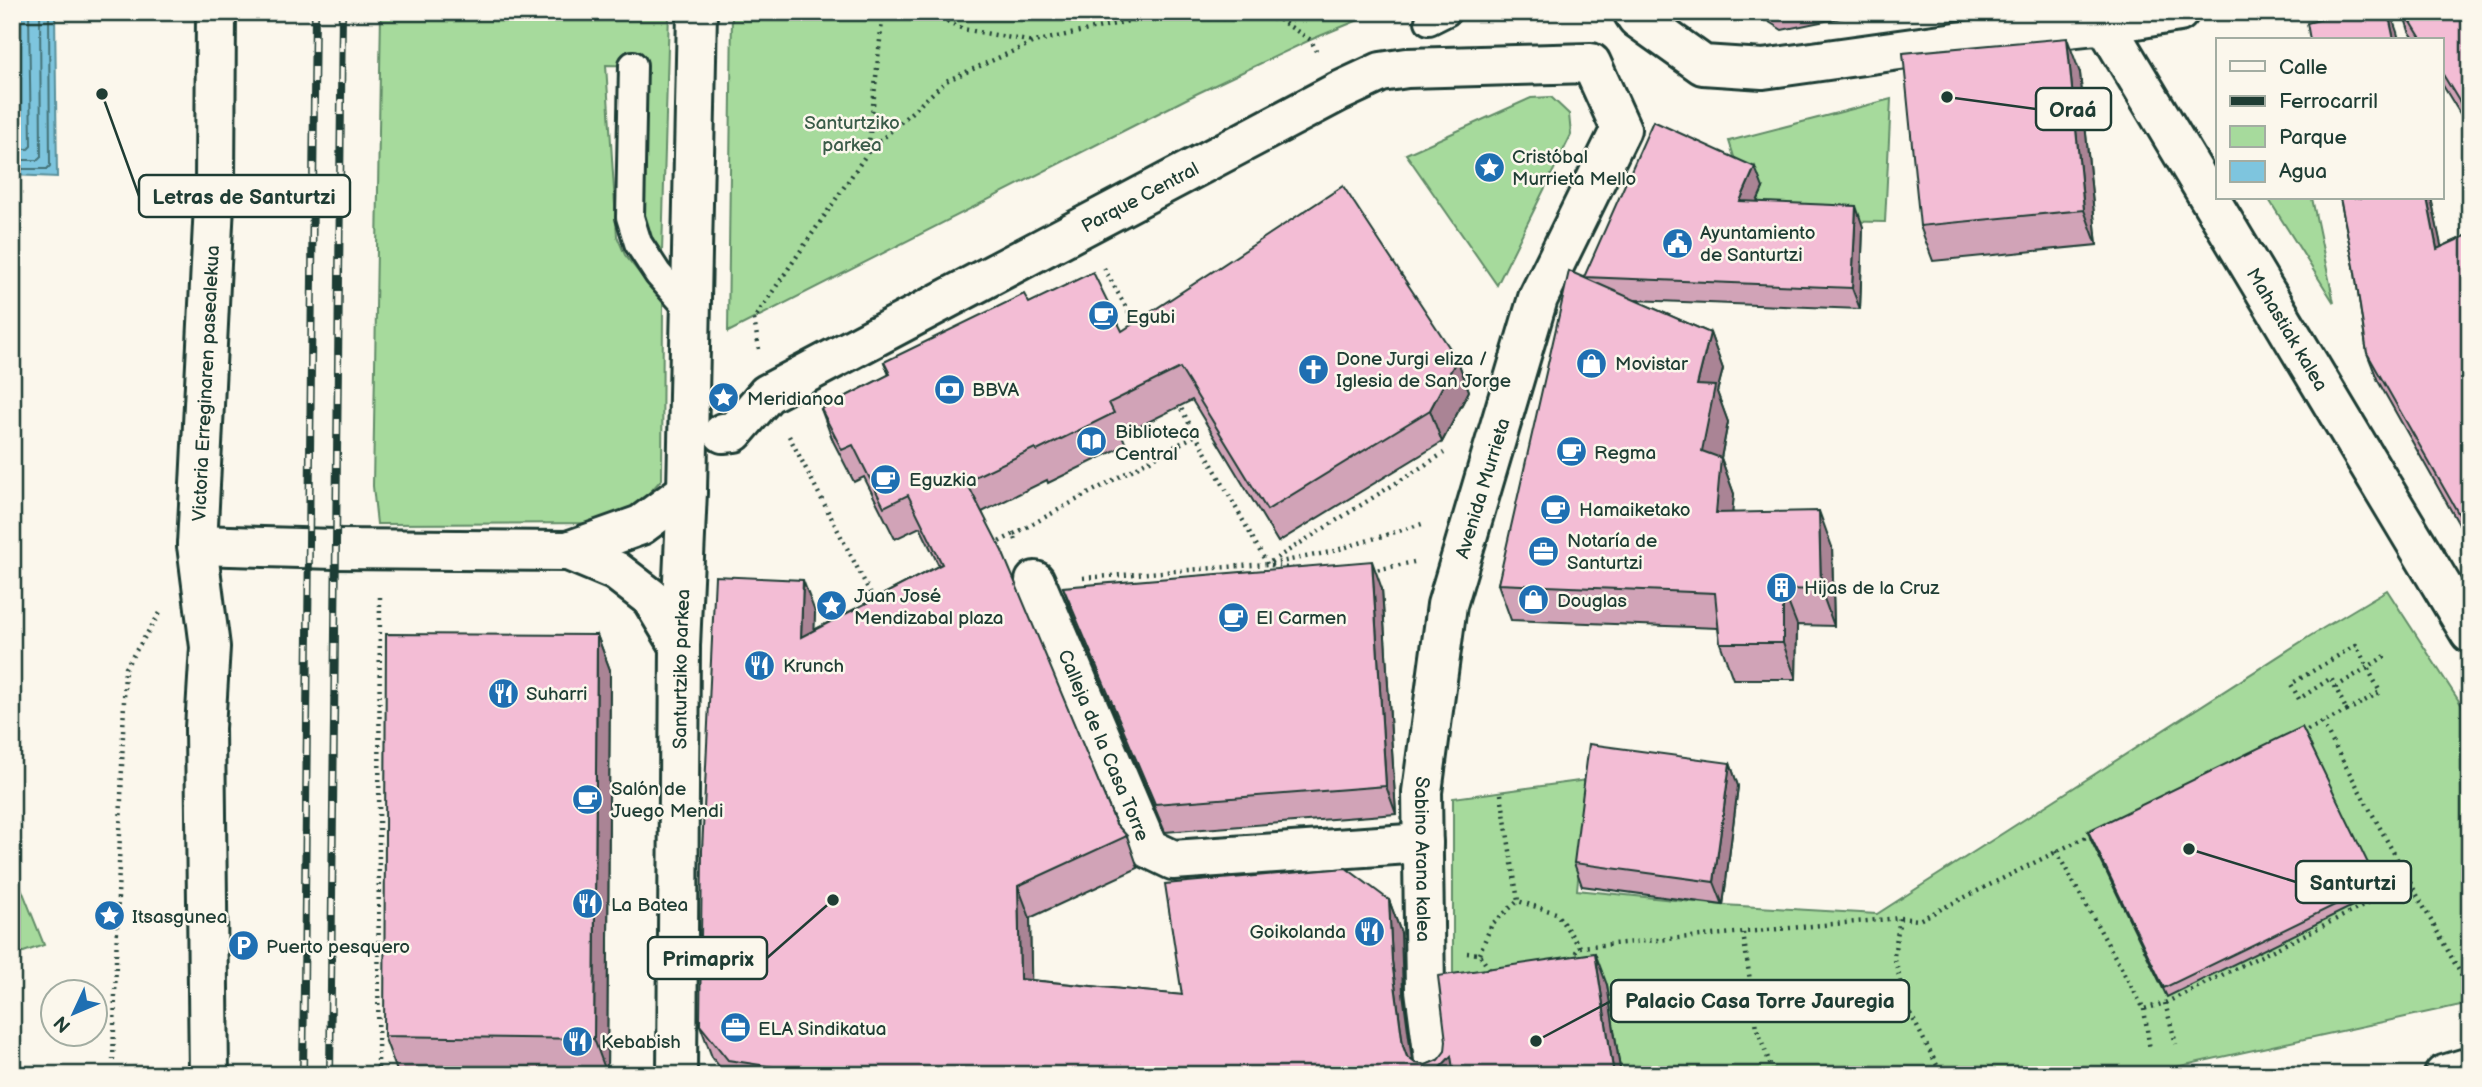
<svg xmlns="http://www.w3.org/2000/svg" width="2482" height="1087" font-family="'Balsamiq Sans',sans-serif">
<rect width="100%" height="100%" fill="#fbf7ec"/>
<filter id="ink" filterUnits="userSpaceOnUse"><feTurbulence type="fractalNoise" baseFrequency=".0143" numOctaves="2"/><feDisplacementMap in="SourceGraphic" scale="14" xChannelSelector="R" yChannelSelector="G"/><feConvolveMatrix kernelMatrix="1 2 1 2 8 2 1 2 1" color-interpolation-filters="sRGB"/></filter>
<g filter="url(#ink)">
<path fill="#a6da9c" stroke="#628c68" stroke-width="2" d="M381,12H669L662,252L645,227L642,211L646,66L606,65L617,236L625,255L663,303L662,479L638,505L608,523L377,524L373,486Z
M732,12H1378L1310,40L1196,94L728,332Z
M1551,97L1569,114L1571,135L1497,285L1406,154L1531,98Z
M1891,99L1885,222L1754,220L1729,141Z
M2268,198H2312L2334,303Z
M2387,590L2470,718V1003L2139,1075H1621L1608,993L1453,1006V798L1587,780L1577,890L1723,905L1877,914L2310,636Z
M12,865L44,945L12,956Z"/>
<path fill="#7ec5de" stroke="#588f9a" stroke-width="2" d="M12,12H55L57,177L12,175Z"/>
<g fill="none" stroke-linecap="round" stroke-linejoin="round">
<path stroke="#457378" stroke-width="2" d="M12,149H28L31,146L29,12
M12,160H38L41,157L40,12
M12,169H47L50,166L49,12"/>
<defs>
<path id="service" d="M1429,21L1447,12
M633,65L630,217L638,243L658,274L690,310"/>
<g id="pedestrian">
<path id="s1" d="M723,433L734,432L767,394L1338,92L1381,72L1407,68L1591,63L1621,129L1538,298L1447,605L1422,792L1425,990L1436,1075"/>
<path id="s2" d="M1035,581L1148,848L1173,860L1423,843"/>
</g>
<g id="minor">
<path d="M2094,12L2105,24L2179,12"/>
<path d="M197,545L335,549L568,551L641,525L687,491"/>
<path d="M568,551L616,571L651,598L680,646"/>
<path id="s3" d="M209,1075L205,728L210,647L197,545L215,184L216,12"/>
</g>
<g id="tertiary">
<path id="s4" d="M1633,12L1637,18L1703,65L1763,69L2021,33L2105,24L2470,633"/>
<path id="s5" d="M677,1075L680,646L687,491L697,12"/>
<path d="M2444,1075L2470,1067"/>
</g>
</defs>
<use href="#service" stroke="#1f3d34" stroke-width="32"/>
<use href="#pedestrian" stroke="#1f3d34" stroke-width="44"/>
<use href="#minor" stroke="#1f3d34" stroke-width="44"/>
<use href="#tertiary" stroke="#1f3d34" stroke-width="44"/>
<path stroke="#1f3d34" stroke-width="4.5" stroke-dasharray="2 5" stroke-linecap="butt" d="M928,12L963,29L1033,42
M1275,12L1278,19
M869,151L946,81L1034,42L1147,17L1278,19L1311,40L1316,51
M1104,268L1137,327
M759,349L754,319L868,152L883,12
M1178,403L1267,564
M789,436L875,602
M1014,534L1196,435
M993,545L1014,534L1016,540
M1271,564L1330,552L1425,523
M1271,565L1293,569
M1371,571L1414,562
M1083,578L1267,564L1444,453
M2336,687L2387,655
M2322,723L2464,980L2470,978
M2301,733L2347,711L2331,678L2299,699L2291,684L2356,645L2380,692L2347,711
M1501,794L1518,901
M2056,851L2144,1009L2165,1003L2410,883
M1900,918L1919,920L2092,834
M1743,933L1757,1028L1774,1075
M1467,953L1479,954L1491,972
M1479,954L1492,924L1518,901L1556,913L1580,947
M1571,958L1580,947L1900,918L1894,956L1907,1007L1942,1075
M2165,1003L2176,1044
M2144,1009L2150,1050
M113,1060L125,668L160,613
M378,1075L380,593"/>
<use href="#service" stroke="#fbf7ec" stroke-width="26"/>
<use href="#pedestrian" stroke="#fbf7ec" stroke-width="38"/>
<use href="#minor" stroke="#fbf7ec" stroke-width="38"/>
<use href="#tertiary" stroke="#fbf7ec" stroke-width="38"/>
<defs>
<path id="rail" d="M303,1075L315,12
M330,1075L342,12"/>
</defs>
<use href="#rail" stroke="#1f3d34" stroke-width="8"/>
<use href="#rail" stroke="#fbf7ec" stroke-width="5" stroke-dasharray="16" stroke-linecap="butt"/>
</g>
<path fill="#d1a3b7" stroke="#1f3d34" stroke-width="2" d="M1753,12H1869L1782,30Z
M2403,12H2470V130L2442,84V40H2415L2409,31Z
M2080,73L2097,245L1933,261L1920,226Z
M1763,188L1757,202L1863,227L1860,309L1634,300L1710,333L1723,369L1717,392L1728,422L1721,458L1734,494L1732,512L1832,547L1834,626L1797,625L1796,679H1733L1720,643L1718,628L1511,620L1498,584L1584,278Z
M2340,198H2431L2441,247L2470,234V544L2378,381L2367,353L2354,266Z
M1029,303L1122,331L1457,359L1469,391L1442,442L1278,542L1192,400L1122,435L1126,445L1048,483L1047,480L982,512L1116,824L1127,836L1138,868L1030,918L1031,980L1182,995L1389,900L1401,933L1403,993L1412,1060L1415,1063L1426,1065L1607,985L1621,1075H726L712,1057L700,1025L815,612L814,630L939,566L920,527L895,539L864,477L854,482L833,441L821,409L889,375L884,362Z
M1063,587L1382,589L1396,814L1165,832L1073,615Z
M597,635L610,670L607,1074L397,1071L384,1036Z
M1730,763L1738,786L1723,905L1582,886L1574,863Z
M12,809L18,826L12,828Z
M2088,831L2378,884L2381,892L2167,997L2091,840Z"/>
<path fill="#aa8495" stroke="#1f3d34" stroke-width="2" d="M2388,12H2390L2397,32L2399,40H2394Z
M2067,38L2080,73L2097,245L2084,210Z
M1755,167L1763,188L1748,222L1740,201Z
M2427,198H2431L2448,278L2437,249Z
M1856,206L1863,227L1860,309L1852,288Z
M1710,333L1723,369L1717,392L1728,422L1721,458L1734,494L1729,549L1716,513L1702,451L1697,385Z
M1457,359L1469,391L1442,442L1430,410Z
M1819,511L1832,547L1834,626L1821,590Z
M1372,561L1382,589L1396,814L1386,786Z
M803,580L815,612L813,669L801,637Z
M1783,589L1797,625L1796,679L1783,643Z
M597,635L610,670L607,1074L594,1039Z
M1730,763L1738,786L1723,905L1714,882Z
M1018,886L1030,918L1032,1011L1020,979Z
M1389,900L1401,933L1403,993L1414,1075L1403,1046L1392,961Z
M1595,953L1607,985L1621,1075H1614Z
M1451,1056L1458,1075H1433Z"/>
<path fill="#f3bdd5" stroke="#1f3d34" stroke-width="2" d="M2350,12H2388L2394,40H2310L2307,23Z
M2405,12H2470V119L2442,73V40H2422Z
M2067,38L2084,210L1920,226L1903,53Z
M1653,121L1755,167L1740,201L1856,206L1852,288L1584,277Z
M1343,186L1457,359L1430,410L1267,510L1180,368L1109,403L1114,413L1037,451L1035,448L966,481L1002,551L1116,824L1127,836L1018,886L1020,979L1182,995L1165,884L1346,868L1389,900L1392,961L1403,1046L1407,1057L1415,1063L1426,1065L1438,1060L1445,1051L1446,1041L1438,976L1595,953L1614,1075H1454L1451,1056L1433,1075H827L728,1060L700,1025L702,851L715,576L803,580L801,637L942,564L908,495L884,507L853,445L842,450L821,409L890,374L884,362L1024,294L1029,303L1093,272L1122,331Z
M2340,198H2427L2437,249L2470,234V534L2367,353L2354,266Z
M1569,271L1710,333L1697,385L1715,386L1702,451L1721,458L1716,513L1819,511L1821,590L1783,589V643H1720L1715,593L1498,584Z
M1372,561L1386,786L1155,804L1063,587Z
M386,634L597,635L594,1039L384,1036Z
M2302,727L2378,884L2164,988L2088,831Z
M1589,744L1730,763L1714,882L1574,863Z"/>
</g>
<defs>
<symbol id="sight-disc" viewBox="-11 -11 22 22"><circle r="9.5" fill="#1f6fb2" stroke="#fbf7ec"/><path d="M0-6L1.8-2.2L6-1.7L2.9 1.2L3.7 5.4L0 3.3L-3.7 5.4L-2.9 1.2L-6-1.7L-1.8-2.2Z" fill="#fff"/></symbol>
<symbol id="civic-disc" viewBox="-11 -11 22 22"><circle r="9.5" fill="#1f6fb2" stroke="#fbf7ec"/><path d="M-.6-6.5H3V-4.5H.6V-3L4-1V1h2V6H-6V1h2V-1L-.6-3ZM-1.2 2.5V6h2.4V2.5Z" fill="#fff"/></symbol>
<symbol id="cafe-disc" viewBox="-11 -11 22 22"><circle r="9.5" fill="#1f6fb2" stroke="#fbf7ec"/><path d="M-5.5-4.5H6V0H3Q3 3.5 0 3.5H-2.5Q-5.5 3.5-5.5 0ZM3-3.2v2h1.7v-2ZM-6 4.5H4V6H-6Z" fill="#fff"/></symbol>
<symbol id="shop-disc" viewBox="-11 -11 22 22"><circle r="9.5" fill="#1f6fb2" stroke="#fbf7ec"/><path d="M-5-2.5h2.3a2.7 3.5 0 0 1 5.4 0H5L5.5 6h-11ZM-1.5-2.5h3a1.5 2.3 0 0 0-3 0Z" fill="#fff"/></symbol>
<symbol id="church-disc" viewBox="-11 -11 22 22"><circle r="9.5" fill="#1f6fb2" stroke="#fbf7ec"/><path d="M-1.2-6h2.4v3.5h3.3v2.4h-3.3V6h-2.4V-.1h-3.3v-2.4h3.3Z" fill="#fff"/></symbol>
<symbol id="bank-disc" viewBox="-11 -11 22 22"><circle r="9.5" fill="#1f6fb2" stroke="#fbf7ec"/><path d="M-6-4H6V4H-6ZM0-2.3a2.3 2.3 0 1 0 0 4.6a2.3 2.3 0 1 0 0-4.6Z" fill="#fff"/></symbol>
<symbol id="library-disc" viewBox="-11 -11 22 22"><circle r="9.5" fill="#1f6fb2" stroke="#fbf7ec"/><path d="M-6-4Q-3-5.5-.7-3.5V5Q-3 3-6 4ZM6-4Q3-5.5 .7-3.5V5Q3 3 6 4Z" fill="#fff"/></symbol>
<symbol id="office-disc" viewBox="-11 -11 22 22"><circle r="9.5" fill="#1f6fb2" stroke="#fbf7ec"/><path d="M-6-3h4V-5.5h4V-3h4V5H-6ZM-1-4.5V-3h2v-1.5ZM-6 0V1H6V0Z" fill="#fff"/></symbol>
<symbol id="building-disc" viewBox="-11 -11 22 22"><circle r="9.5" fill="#1f6fb2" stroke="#fbf7ec"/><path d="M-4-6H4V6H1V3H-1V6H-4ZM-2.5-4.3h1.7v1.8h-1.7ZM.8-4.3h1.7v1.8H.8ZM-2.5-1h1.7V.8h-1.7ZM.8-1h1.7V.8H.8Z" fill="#fff"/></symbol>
<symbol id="restaurant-disc" viewBox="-11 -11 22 22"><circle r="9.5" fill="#1f6fb2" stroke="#fbf7ec"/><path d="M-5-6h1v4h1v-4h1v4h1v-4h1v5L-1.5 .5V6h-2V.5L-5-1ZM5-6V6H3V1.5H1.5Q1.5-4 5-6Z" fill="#fff"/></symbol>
<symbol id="parking-disc" viewBox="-11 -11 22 22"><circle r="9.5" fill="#1f6fb2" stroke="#fbf7ec"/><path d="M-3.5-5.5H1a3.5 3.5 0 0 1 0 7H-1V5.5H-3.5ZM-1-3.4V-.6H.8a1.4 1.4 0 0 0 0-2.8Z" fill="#fff"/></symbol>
</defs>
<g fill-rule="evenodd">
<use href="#sight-disc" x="1472" y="150" width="35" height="35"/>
<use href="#civic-disc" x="1660" y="226" width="35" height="35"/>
<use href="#cafe-disc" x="1086" y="298" width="35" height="35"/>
<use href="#shop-disc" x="1574" y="346" width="35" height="35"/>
<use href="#church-disc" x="1296" y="352" width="35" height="35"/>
<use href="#bank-disc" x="932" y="372" width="35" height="35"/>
<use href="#sight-disc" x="706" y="380" width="35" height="35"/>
<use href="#library-disc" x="1074" y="424" width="35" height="35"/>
<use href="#cafe-disc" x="1554" y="434" width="35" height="35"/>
<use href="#cafe-disc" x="868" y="462" width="35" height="35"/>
<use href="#cafe-disc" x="1538" y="492" width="35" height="35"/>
<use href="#office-disc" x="1526" y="534" width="35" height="35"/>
<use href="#building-disc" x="1764" y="570" width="35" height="35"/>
<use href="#shop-disc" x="1516" y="582" width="35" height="35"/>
<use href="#sight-disc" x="814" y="588" width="35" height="35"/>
<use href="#cafe-disc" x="1216" y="600" width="35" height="35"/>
<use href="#restaurant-disc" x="742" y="648" width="35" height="35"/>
<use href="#restaurant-disc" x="486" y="676" width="35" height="35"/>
<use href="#cafe-disc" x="570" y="782" width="35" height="35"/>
<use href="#restaurant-disc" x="570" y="886" width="35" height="35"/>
<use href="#sight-disc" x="92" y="898" width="35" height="35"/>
<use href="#restaurant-disc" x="1352" y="914" width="35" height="35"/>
<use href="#parking-disc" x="226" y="928" width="35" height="35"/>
<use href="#office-disc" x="718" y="1010" width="35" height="35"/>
<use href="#restaurant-disc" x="560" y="1024" width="35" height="35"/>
</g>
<g text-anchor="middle" stroke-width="5" stroke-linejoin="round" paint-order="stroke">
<g font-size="19" fill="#3a5c49" stroke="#fbf7ec">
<text x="852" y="129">Santurtziko<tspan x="852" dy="22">parkea</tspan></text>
</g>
<g font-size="19" fill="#1f3d34" stroke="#fbf7ec" text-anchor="start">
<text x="1512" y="163">Cristóbal<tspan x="1512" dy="22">Murrieta Mello</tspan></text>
<text x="1700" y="239">Ayuntamiento<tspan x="1700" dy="22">de Santurtzi</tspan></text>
<text x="1126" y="323">Egubi</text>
<text x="1336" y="365">Done Jurgi eliza /<tspan x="1336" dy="22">Iglesia de San Jorge</tspan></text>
<text x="1615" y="370">Movistar</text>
<text x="972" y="396">BBVA</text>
<text x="747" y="405">Meridianoa</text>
<text x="1115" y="438">Biblioteca<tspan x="1115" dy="22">Central</tspan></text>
<text x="1594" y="459">Regma</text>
<text x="909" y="486">Eguzkia</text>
<text x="1579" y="516">Hamaiketako</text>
<text x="1567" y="547">Notaría de<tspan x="1567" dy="22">Santurtzi</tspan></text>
<text x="1804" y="594">Hijas de la Cruz</text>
<text x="854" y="602">Juan José<tspan x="854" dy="22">Mendizabal plaza</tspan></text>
<text x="1557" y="607">Douglas</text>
<text x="1256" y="624">El Carmen</text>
<text x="783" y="672">Krunch</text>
<text x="526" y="700">Suharri</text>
<text x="611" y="795">Salón de<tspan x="611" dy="22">Juego Mendi</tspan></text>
<text x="611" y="911">La Batea</text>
<text x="132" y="923">Itsasgunea</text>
<text x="1346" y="938" text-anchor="end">Goikolanda</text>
<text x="266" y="953">Puerto pesquero</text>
<text x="758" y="1035">ELA Sindikatua</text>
<text x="601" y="1048">Kebabish</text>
</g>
<g font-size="19" fill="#1f3d34" stroke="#fbf7ec">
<text dy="7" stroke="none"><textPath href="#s1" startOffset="483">Parque Central</textPath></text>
<text dy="7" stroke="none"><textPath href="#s4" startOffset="849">Mahastiak kalea</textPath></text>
<text dy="7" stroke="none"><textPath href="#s3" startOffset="693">Victoria Erreginaren pasealekua</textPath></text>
<text transform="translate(1482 488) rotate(-73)" y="7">Avenida Murrieta</text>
<text dy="7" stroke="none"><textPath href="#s5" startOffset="406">Santurtziko parkea</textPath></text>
<text dy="7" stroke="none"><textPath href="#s2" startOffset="178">Calleja de la Casa Torre</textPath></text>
<text dy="7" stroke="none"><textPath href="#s1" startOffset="1802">Sabino Arana kalea</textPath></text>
</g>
</g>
<path fill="none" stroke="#1f3d34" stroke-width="2.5" d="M1947 97L2036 109M102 94L139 196M2189 849L2296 882M833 900L767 958M1536 1041L1611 1001"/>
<g fill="#1f3d34" stroke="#fbf7ec" stroke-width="2.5">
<circle cx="1947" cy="97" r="7"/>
<circle cx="102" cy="94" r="7"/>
<circle cx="2189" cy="849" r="7"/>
<circle cx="833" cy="900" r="7"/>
<circle cx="1536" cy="1041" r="7"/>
</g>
<g fill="#fbf7ec" stroke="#1f3d34" stroke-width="2.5">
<rect x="2036" y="88" width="75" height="42" rx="7"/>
<rect x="139" y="175" width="211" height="42" rx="7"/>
<rect x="2296" y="861" width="115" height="42" rx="7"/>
<rect x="648" y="937" width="119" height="42" rx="7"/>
<rect x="1611" y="980" width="298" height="42" rx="7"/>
</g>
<g font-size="21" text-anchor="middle" font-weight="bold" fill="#1f3d34">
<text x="2073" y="117">Oraá</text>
<text x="244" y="204">Letras de Santurtzi</text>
<text x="2353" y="890">Santurtzi</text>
<text x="708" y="966">Primaprix</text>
<text x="1760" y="1008">Palacio Casa Torre Jauregia</text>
</g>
<rect width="2482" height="1087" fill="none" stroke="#fbf7ec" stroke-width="42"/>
<rect x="21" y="21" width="2440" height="1045" fill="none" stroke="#1f3d34" stroke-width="2.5" filter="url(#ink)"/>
<rect x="2216" y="38" width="228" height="161" fill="#fbf7ec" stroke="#a3ada2" stroke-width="2"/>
<rect x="2230" y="61" width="35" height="10" fill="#fbf7ec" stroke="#a3ada2" stroke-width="2"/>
<text x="2279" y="74" font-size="21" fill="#1f3d34">Calle</text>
<rect x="2230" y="96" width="35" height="10" fill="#1f3d34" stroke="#a3ada2" stroke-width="2"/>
<text x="2279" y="108" font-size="21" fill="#1f3d34">Ferrocarril</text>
<rect x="2230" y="126" width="35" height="21" fill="#a6da9c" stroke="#a3ada2" stroke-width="2"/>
<text x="2279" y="144" font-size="21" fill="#1f3d34">Parque</text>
<rect x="2230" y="161" width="35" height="21" fill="#7ec5de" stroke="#a3ada2" stroke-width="2"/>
<text x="2279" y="178" font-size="21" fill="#1f3d34">Agua</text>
<g transform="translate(74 1013) rotate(226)"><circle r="33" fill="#fbf7ec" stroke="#a3ada2" stroke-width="2"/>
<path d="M0-5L12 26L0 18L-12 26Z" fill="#1f6fb2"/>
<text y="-10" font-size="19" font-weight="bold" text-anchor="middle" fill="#1f3d34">N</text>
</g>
</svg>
